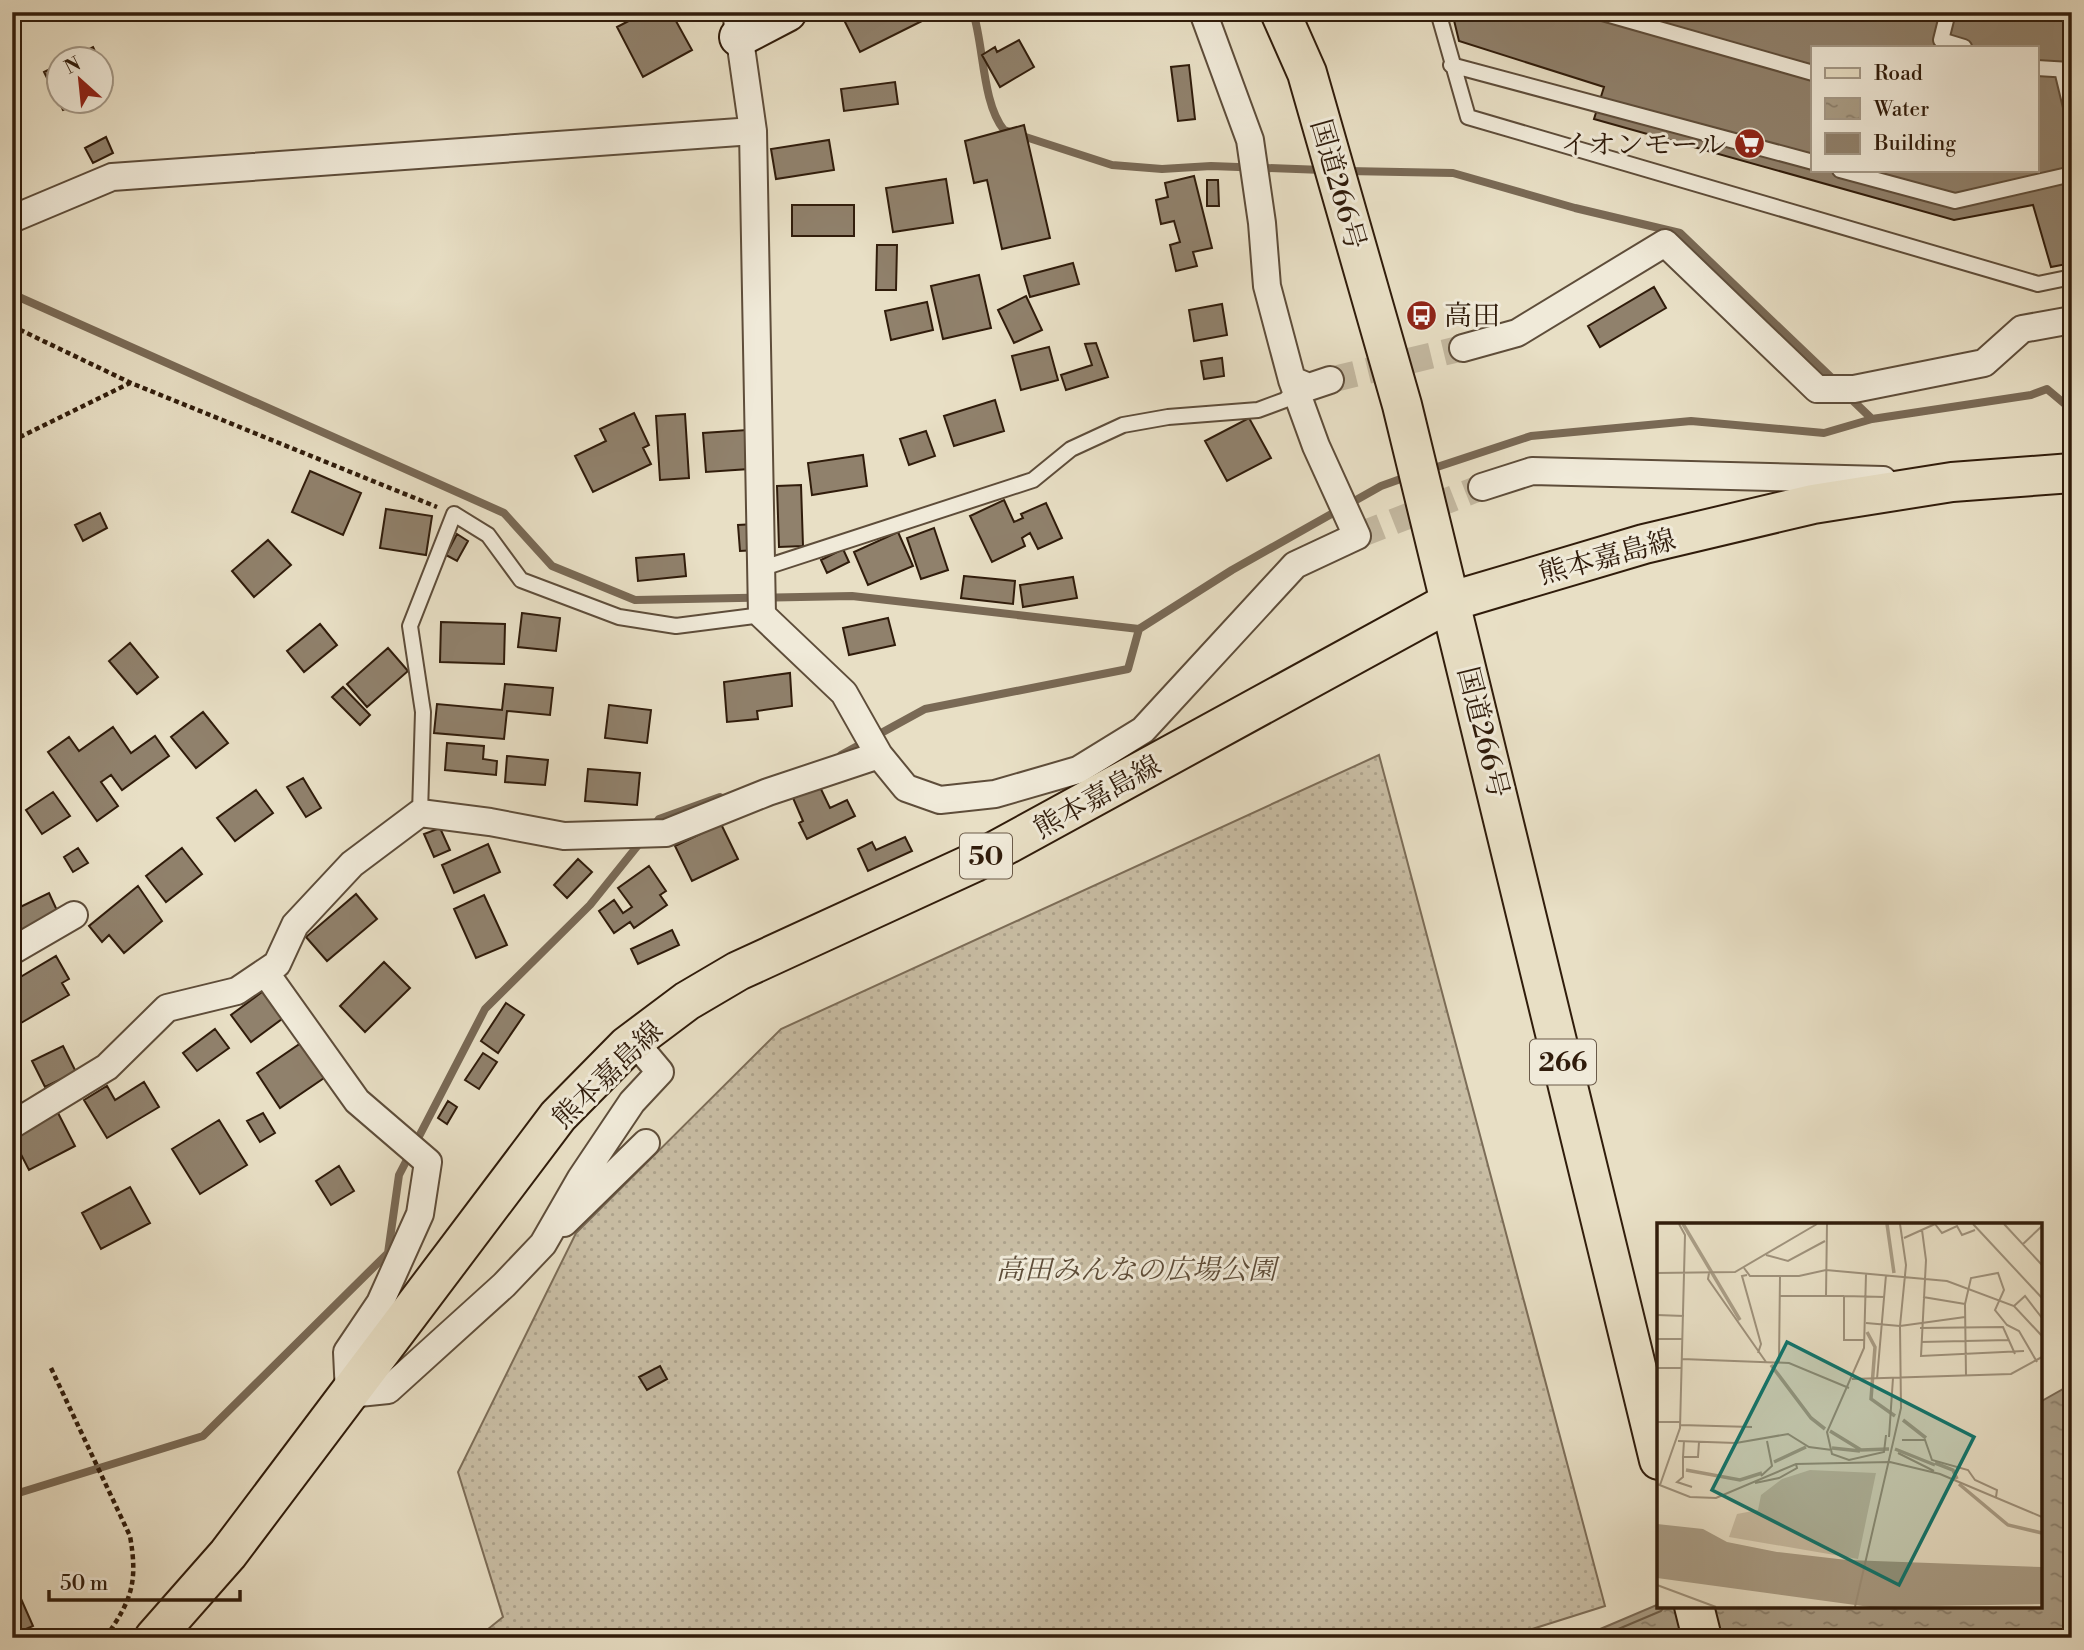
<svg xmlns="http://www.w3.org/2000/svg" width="2084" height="1650" font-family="'Libre Bodoni','Noto Serif JP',serif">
<defs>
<pattern id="grass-dots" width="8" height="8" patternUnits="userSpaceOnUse" patternTransform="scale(1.75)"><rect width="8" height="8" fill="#c9bea5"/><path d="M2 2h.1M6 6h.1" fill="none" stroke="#ada38d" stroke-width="1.8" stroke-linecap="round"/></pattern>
<pattern id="water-ripples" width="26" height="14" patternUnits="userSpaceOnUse" patternTransform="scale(1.75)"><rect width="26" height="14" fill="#a99d86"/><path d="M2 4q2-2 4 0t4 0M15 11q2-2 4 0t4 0" fill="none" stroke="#8a7f6c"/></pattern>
</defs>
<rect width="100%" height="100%" fill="#e8dfc5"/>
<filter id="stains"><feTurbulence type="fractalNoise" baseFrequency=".00286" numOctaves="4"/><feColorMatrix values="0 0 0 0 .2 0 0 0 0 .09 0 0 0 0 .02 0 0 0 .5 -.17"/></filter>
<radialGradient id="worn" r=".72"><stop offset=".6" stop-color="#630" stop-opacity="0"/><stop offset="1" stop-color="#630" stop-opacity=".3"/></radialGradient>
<path fill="url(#grass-dots)" stroke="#7c6d58" stroke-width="2" d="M1379,755L1605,1606L1504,1638H477L503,1617L458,1472L576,1233L781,1029Z"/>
<path fill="url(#water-ripples)" stroke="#796955" stroke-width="2" d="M2072,1384V1638H1579L1659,1604L2040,1606V1402Z"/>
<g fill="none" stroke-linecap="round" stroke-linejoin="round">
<path stroke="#6c5c48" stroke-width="2" d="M1597,1638L1661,1611L1665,1606"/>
<path stroke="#796955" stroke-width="8" d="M973,12C984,46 982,103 1004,130L1112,165L1162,169L1211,166L1323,170
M1347,171L1453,173L1575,208L1680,233L1836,382
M12,294L504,513L552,566L635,600L852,596L1139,629L1232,570L1381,486L1409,476
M1847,395L1872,419L2031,395L2047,389L2072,410
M1428,470L1531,436L1691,421L1824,433L1872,419
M841,755L925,709L1128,669L1139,629
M653,827L659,819L720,797
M12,1495L203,1436L388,1253L399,1175L485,1009L590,905L643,839"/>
</g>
<path fill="#90816c" stroke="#301c0b" stroke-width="2" fill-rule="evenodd" d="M646,12H671L692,50L643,77L617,27Z
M840,12H920L924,20L860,52Z
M1452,12H2072V263L2051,267L2033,205L1954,220L1594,119L1604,87L1459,41ZM1813,47H2037V170H1813Z
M1019,40L1034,67L1000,87L982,55L995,47L997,52Z
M93,47L99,60H68Z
M60,64V102H80L63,110L44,72Z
M102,64L112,85L102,90Z
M1189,65L1195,119L1178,121L1171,67Z
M895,82L898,104L844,111L841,89Z
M1024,125L1050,238L1002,249L987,180L974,183L965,141Z
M106,137L113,153L93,163L85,148Z
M829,140L834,170L776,179L771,149Z
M1194,176L1212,248L1193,252L1197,266L1176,271L1170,245L1180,242L1174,221L1161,224L1156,200L1168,197L1165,183Z
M946,179L953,223L893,232L886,188Z
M1207,180H1218L1219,206H1207Z
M792,205H854V236H792Z
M877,245H897L896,290H876Z
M1073,263L1079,284L1030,297L1024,276Z
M979,275L991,328L943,339L931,286Z
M1654,287L1666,308L1600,347L1588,326Z
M1026,296L1042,330L1014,343L998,310Z
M927,302L933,330L891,340L885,311Z
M1222,304L1227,335L1194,341L1189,310Z
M1096,343L1108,377L1066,390L1061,375L1092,365L1085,344Z
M1049,347L1058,380L1021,390L1012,356Z
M1222,358L1224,376L1204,379L1201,361Z
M995,400L1004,431L954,446L944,416Z
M634,413L649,445L643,448L651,464L593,492L575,456L606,441L600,429Z
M685,414L689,478L660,480L656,416Z
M1249,418L1271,458L1227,481L1205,441Z
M747,430L749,469L706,472L703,433Z
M926,431L935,456L909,465L900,439Z
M863,455L867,486L812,495L808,463Z
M310,471L361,493L343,535L292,512Z
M801,485L803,546L779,547L777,486Z
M1004,500L1014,522L1023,518L1021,514L1046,503L1062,538L1038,549L1030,533L1022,538L1025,546L992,562L970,516Z
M386,509L432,516L426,555L380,548Z
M100,513L107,528L83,541L75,525Z
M755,524L757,550L740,551L738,525Z
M934,528L948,570L921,579L907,538Z
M898,532L913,566L868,585L854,552Z
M457,534L468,541L457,561L446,555Z
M268,540L291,565L254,597L232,571Z
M843,549L849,562L827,573L821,560Z
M684,554L686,576L638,581L636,558Z
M964,576L1015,581L1013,604L961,598Z
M1073,577L1077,598L1023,607L1020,585Z
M522,613L560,618L556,651L518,647Z
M888,618L895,645L849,655L843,628Z
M441,622L505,624L504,664L440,662Z
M320,624L337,645L304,672L287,651Z
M130,643L158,677L137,694L109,661Z
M388,648L408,671L367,707L347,684Z
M790,673L792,706L757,711L758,719L727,722L724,682Z
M505,684L553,688L550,715L507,711L504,739L434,733L437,704L502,710Z
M343,687L370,715L360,725L332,697Z
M609,705L651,710L647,743L605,738Z
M203,712L228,743L196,768L171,737Z
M113,727L131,753L155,736L169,756L122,790L111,775L101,782L118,806L97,821L48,752L69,737L79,751Z
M447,743L484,746L483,759L497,761L496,775L445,770Z
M507,756L548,760L545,785L505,782Z
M588,769L640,773L637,805L585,801Z
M303,778L321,808L306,817L287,787Z
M819,785L830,808L847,800L855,816L807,839L799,823L803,821L793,798Z
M256,790L273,813L235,841L217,818Z
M53,792L70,816L42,834L26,810Z
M721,824L738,859L692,881L675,846Z
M440,828L450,850L434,857L424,834Z
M905,837L912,851L868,871L858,849L872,842L876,850Z
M488,844L500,872L454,893L442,865Z
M78,848L88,863L73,872L64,857Z
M182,848L202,874L166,902L146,876Z
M578,859L592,872L567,898L554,885Z
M649,866L666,891L660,895L667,905L634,928L630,922L614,933L599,911L614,900L623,913L632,907L618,888Z
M138,886L162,921L124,953L109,935L102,942L89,926Z
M49,893L60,917L12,940V911Z
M356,894L377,919L327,961L306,937Z
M484,895L507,945L476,958L454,909Z
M672,930L679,945L638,964L631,949Z
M56,956L69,979L62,983L69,995L21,1023L12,1008V982Z
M384,962L410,988L365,1032L340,1006Z
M266,989L286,1016L251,1042L231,1015Z
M506,1003L524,1015L498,1053L481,1041Z
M215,1029L229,1048L197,1071L183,1053Z
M301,1043L324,1078L280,1108L257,1073Z
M63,1046L76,1072L45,1087L32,1061Z
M483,1053L497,1062L479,1089L465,1080Z
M144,1082L159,1107L107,1138L84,1100L107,1086L115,1100Z
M448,1101L457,1107L447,1124L438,1118Z
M57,1111L75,1146L29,1170L12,1137Z
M263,1113L275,1133L260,1142L247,1121Z
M219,1120L247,1165L200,1194L172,1149Z
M339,1166L354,1191L331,1205L316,1181Z
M130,1187L150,1223L101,1249L82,1213Z
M660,1366L667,1379L647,1390L639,1377Z
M18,1592L33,1626L12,1635V1594Z"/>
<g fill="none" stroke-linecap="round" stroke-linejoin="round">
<path stroke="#c3b8a0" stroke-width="26" stroke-dasharray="26 13" stroke-linecap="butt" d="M1330,380L1463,348
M1357,536L1482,487"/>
<defs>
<path id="lane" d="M1438,12L1468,117L2038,284L2072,277
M1599,12L1813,73
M1948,12L1941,40L1964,47
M1451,65L1813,162
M2037,68L2070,70
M2062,70L2072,111
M1840,170L1955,201L2072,174
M763,568L1033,480L1071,449L1123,425L1168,417L1258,410L1285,400L1296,390
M420,813L423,712L410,626L454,514L488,535L521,580L619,617L676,626L762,615"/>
<path id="street" d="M736,12L753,131L762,615L844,693L879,755L906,788L940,800L995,794L1078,770L1143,730L1295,565L1357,536L1316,446L1292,380
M1203,12L1250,140L1262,223L1267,286L1292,380L1309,387L1330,380
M12,219L112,177L753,131
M1463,348L1517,333L1665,243L1817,389H1854L1984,363L2022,329L2072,320
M1482,487L1532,471L1883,480
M12,951L74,915
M265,972L357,1101L428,1162L420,1214L380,1303L347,1352L349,1394L388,1390L504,1285L543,1244L581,1178L632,1102L660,1072L634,1041
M12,1125L107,1067L167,1008L237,991L277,964L295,925L352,864L420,813L490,822L564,836L666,833L768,792L879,755
M564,1223L646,1143"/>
<path id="secondary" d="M739,37L787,12"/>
<path id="primary" d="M154,1638L228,1554L558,1116L627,1046L687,1001L738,971L973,863L1452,601L1644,544L1813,504L1952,482L2072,473"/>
<path id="highway" d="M1280,12L1307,73L1402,405L1659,1460
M1694,1606L1702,1638"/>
</defs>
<use href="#lane" stroke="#5e4d3a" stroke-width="18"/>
<use href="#street" stroke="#5e4d3a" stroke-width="30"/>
<use href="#secondary" stroke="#301c0b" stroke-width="42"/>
<use href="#primary" stroke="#301c0b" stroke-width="42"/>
<use href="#highway" stroke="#301c0b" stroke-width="42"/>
<path stroke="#301c0b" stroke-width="4.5" stroke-dasharray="5 3.5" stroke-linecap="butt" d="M12,326L131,383L437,507
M12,441L130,383
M51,1368L130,1536C138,1582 132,1600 105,1638"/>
<use href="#lane" stroke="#f0ead9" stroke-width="14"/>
<use href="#street" stroke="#f0ead9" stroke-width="26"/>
<use href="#secondary" stroke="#f0ead9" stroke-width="38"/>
<use href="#primary" stroke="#e8dfc5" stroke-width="38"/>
<use href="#highway" stroke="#e8dfc5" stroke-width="38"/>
</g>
<defs>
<symbol id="supermarket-disc" viewBox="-11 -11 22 22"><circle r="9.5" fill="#8f2418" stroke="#f0ead9"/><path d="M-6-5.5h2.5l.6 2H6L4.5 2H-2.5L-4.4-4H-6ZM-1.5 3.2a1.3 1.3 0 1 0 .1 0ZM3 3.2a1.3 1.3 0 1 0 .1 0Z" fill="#fff"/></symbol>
<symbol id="bus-disc" viewBox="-11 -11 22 22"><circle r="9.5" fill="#8f2418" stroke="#f0ead9"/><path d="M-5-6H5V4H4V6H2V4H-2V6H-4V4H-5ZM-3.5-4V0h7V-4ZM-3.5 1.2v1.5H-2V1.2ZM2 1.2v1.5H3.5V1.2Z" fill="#fff"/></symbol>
</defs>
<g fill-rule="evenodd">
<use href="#supermarket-disc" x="1732" y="126" width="35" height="35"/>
<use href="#bus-disc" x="1404" y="298" width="35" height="35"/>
</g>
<g text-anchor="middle" stroke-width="6" stroke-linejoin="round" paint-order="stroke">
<g fill="#f0ead9" stroke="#6a5a49" stroke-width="2">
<rect x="960" y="833.5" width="52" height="45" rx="5"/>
<rect x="1530" y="1039.5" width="66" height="45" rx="5"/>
</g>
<g font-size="26" font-weight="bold" fill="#301c0b">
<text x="986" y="865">50</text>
<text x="1563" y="1071">266</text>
</g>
<g font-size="28" fill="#301c0b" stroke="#f0ead9" text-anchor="end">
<text x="1726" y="154">イオンモール</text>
<text x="1444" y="325" text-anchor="start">高田</text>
</g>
<g font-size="28" fill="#301c0b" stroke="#f0ead9">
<text transform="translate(1339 184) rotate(74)" y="10">国道266号</text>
<text transform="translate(1607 556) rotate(-15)" y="10">熊本嘉島線</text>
<text transform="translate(1484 732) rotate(76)" y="10">国道266号</text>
<text transform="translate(1097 796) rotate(-29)" y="10">熊本嘉島線</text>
<text transform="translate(607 1074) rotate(-44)" y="10">熊本嘉島線</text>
</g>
<g font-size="28" font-style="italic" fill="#5e4d39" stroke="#f0ead9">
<text x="1136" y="1279">高田みんなの広場公園</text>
</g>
</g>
<g transform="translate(1657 1223)">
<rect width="385" height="385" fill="#e8dfc5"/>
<path d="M153,247L219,250L201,336L72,314L80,291L101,287L104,272L125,256Z" fill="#c9bea5"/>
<path d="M0,301L46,306L70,319L120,329L190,337L385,344V381L213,384L0,355Z" fill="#a99d86"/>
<path fill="none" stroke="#a99d86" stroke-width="3.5" d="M26,1L83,97M230,1L237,50M210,109L218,124L214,176L238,193M114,142L154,195L168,206M246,197L269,215M173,208L204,227L232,226M175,225L203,228M238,226L278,242M117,239L149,224M278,240L296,247L300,256M29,247L83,257L105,250M302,261L351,302L385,310"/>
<path fill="none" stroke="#9e917b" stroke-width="2" d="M278,1L285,10L300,3L305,12L318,7M316,1L385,75M347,1L385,42M265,7L269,37L264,133L367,128M247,15L278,1M366,21L385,3M109,32L131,38L168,18M87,45L93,53H142L169,47L290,58L357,83L385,113M0,50L78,49L160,1M52,50L51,56L109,139M209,51L207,125L170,209L175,231L192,237L227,229L229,212M90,52L85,53L104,121L101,130M123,73H187M169,73L170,1M266,74L308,81M357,83L368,73L385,95M0,92L27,93M209,100L243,103L308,94M263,105L346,104L358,131M0,116H26M208,117H187V73L228,74M264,119L352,117M25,136L132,140L192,165M122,139L123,53M0,145H25M309,153L308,81L314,55L341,50L347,67L338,87L350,102L362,108L380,139M195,156L354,151L385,134M220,156L229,52M0,199H24M23,202L95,204M232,214L236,155M245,217H268L275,237L311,247L318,257L340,267L339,274M21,218L79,220L131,211L152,224L175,227M27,218L26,234H41L42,219M241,230L277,248M26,234V254L20,259L35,264M104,253L115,243L110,218M98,260L122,255L140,245L139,241M0,261L33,274L59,275L139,241L233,239L283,251L385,294M3,262L23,205L28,12L22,1M0,362L59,384M198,384L244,185L243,103L249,42L243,1"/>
<path fill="#0f766e" fill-opacity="0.15" stroke="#0f766e" stroke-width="3.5" d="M130,119L317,214L242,362L55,267Z"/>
<rect width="385" height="385" fill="none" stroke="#301c0b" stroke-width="3.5"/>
</g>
<rect width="2084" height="1650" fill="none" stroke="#e8dfc5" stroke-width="42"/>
<rect x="14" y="14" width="2056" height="1622" fill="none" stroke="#301c0b" stroke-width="3.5"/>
<rect x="21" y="21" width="2042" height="1608" fill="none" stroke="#301c0b" stroke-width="2"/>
<rect x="1811" y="46" width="228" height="126" fill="#f0ead9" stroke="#a39887" stroke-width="2"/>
<rect x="1825" y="68" width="35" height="10" fill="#e8dfc5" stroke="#a39887" stroke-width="2"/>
<text x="1874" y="80" font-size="21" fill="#301c0b">Road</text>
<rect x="1825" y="98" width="35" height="21" fill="url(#water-ripples)" stroke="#a39887" stroke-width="2"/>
<text x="1874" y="116" font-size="21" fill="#301c0b">Water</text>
<rect x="1825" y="133" width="35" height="21" fill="#90816c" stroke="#a39887" stroke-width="2"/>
<text x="1874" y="150" font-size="21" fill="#301c0b">Building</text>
<g transform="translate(80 80) rotate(333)"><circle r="33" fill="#f0ead9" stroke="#a39887" stroke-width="2"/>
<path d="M0-5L12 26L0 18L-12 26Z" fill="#8f2418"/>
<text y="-10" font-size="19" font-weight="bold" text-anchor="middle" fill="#301c0b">N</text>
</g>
<path d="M49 1590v10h191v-10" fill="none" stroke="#301c0b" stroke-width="3.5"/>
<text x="60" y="1590" font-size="21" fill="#301c0b" stroke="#f0ead9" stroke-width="5" paint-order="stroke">50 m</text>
<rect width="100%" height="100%" filter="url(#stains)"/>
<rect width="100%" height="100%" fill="url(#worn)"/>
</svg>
